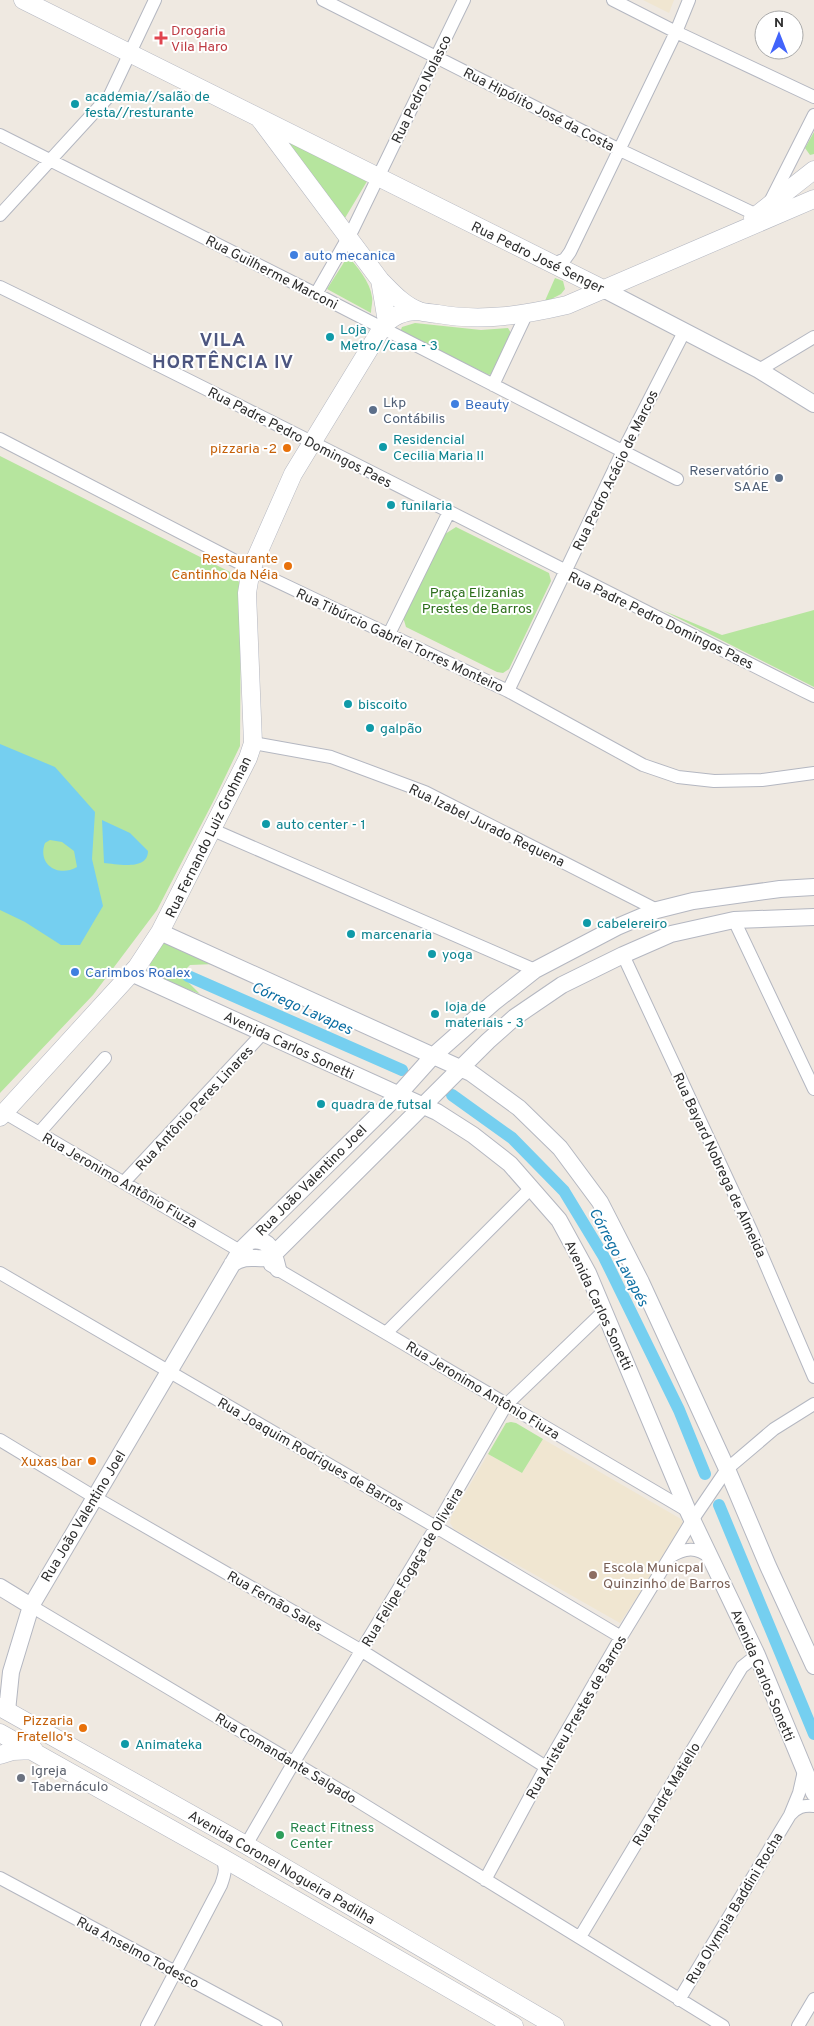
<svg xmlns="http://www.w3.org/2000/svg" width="814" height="2026" font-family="Overpass,sans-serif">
<rect width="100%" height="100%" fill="#efe9e1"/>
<path fill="#f0e6d1" d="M643,0H674L669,13Z
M543,1439L681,1519L683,1523V1527L620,1623L454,1529L450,1523L451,1517L488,1454L522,1473Z"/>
<path fill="#b6e59e" d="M814,132V154L810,155L805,148Z
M283,138L369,178L345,218Z
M348,256C357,267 370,281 372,297C373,301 371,308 371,313L327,289Z
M555,278L563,281L565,289L561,294L544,303Z
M415,323L481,330L508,328L511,333L493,373L489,375L400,332L402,327Z
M0,456L230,572L237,578L241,587L240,746L215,798L157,910L93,995L0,1093Z
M456,527L549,573L551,581L509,669L503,673L497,672L406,627L403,617L445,534Z
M662,610L722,635L814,610V687Z
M164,943L183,947L215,964L190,965L183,972L188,982L200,994L160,979L150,967C150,954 153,949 164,943Z
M511,1422L516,1423L543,1439L522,1473L488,1454L506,1423Z"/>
<path fill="#75cff0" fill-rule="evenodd" d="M0,744L55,767L95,812L92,859L103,906L80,945H61L25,922L0,910ZM50,840L62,842L74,851L77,867C58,878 37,864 45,843Z
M102,820L130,833L148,851C148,871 117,864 104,863Z"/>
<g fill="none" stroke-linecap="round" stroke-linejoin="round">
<path stroke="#75cff0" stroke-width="12" d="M188,976L402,1070
M452,1095L512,1138L564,1191L604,1257L679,1410L705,1474
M719,1505L814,1734"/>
<defs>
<path id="minor" d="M323,0L620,150L757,215
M613,0L676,32L814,97
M0,135L316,294L677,479
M770,202L814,115
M0,215L110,95L155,0
M554,264L565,259L570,252L676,32L689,0
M0,287C273,420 542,560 814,696
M316,294L353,229L464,0
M759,370L814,337
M493,385L526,315
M0,439L251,569L508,691L643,765L678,777L714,781L762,780L814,773
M389,634L449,512
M508,691L623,451L684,332
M253,743L331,757L425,792L657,910
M213,830L535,970
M734,920L814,1089
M623,955L751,1230L814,1377
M0,1110L240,1251
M39,1133L105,1058
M124,1182L263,1033
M270,1265L688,1511
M0,1273L436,1527L621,1637
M387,1332L532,1187
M0,1440L101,1501L362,1651L546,1767
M670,1557C684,1548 697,1546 710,1558
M31,1606L353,1798L723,2026
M790,1815C797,1807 803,1805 814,1806
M246,1845L294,1762L436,1527L506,1405L604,1311
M0,1878L276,2026
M485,1880L546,1767L621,1637L693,1519L727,1469L774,1429L814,1404
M580,1937L742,1667L757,1655
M679,2000L790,1815L799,1793L804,1771
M147,2026L221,1885C225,1874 227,1867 221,1857
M798,2026L814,1999"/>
<path id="tertiary" d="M605,290L759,370L814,404
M160,932L471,1073L519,1108L560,1148L600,1202L641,1282L727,1469L768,1566L814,1666
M131,973L437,1112L473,1135L510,1164L559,1220L588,1273L688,1511L757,1655L814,1793
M250,1241C270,1237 274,1252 278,1269
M232,1264C249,1252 260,1263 273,1255L488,1041L515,1017L562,985L623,955L671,934L734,920L814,917
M0,1587L31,1606
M7,1711L11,1672L31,1606L240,1251L398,1095L433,1056L493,1003L535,970L617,927L657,910L693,901L780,889L814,887"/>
<path id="secondary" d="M23,0L605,290
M259,118L380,280C392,292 403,305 419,311C425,313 432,313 438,314C482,322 524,315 567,305L814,199
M753,218L814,170
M380,280L387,322
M0,1117L137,967L160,932L248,758L253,743L247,593L251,569L293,474L382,328C391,316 405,311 419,311
M0,1707L246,1845L555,2026
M0,1733L221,1857L514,2026
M0,1755L13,1751L34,1750"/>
</defs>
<use href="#minor" stroke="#b4b7c1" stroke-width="14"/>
<use href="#tertiary" stroke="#b4b7c1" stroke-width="18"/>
<use href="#secondary" stroke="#b4b7c1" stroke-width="19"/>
<use href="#minor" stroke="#fff" stroke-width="12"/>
<use href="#tertiary" stroke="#fff" stroke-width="16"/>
<use href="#secondary" stroke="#fff" stroke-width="18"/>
</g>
<path fill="#e0444e" stroke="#fff" stroke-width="2" d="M158.5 30.5h5v5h5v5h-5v5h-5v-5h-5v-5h5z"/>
<g fill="#0f9aa8" stroke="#fff" stroke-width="2">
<circle cx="75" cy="104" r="5"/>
<circle cx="330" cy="337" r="5"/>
<circle cx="383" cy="447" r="5"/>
<circle cx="391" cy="505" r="5"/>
<circle cx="348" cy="704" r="5"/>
<circle cx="370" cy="728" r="5"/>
<circle cx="266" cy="824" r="5"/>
<circle cx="587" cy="923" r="5"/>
<circle cx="351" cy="934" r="5"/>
<circle cx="432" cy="954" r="5"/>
<circle cx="435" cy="1014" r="5"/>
<circle cx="321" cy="1104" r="5"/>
<circle cx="125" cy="1744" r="5"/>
</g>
<g fill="#3f7fe0" stroke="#fff" stroke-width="2">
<circle cx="294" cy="255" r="5"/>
<circle cx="455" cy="404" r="5"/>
<circle cx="75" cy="972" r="5"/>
</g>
<g fill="#5c6f8a" stroke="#fff" stroke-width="2">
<circle cx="373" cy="410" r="5"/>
<circle cx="779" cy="478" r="5"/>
</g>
<g fill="#e8710a" stroke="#fff" stroke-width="2">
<circle cx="287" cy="448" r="5"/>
<circle cx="288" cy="566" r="5"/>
<circle cx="92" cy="1461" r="5"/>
<circle cx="83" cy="1728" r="5"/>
</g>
<circle fill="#8d6e63" stroke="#fff" stroke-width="2" cx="593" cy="1575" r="5"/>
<circle fill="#6b7280" stroke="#fff" stroke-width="2" cx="21" cy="1778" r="5"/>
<circle fill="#2e9e5b" stroke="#fff" stroke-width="2" cx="280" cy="1835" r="5"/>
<g text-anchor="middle" stroke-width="4" stroke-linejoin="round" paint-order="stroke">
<g font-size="14" fill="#be3a42" stroke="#fff" text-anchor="start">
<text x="171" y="35">Drogaria<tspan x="171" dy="16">Vila Haro</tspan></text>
</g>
<g font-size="14" fill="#2e2e2e" stroke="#fff">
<text transform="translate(421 89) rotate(-64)" y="5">Rua Pedro Nolasco</text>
<text transform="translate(539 109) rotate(27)" y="5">Rua Hipólito José da Costa</text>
<text transform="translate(538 257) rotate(26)" y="5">Rua Pedro José Senger</text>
<text transform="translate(272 272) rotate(27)" y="5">Rua Guilherme Marconi</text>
<text transform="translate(300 437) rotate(27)" y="5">Rua Padre Pedro Domingos Paes</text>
<text transform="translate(615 470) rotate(-64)" y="5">Rua Pedro Acácio de Marcos</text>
<text transform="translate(661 620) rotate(26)" y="5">Rua Padre Pedro Domingos Paes</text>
<text transform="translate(400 640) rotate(25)" y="5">Rua Tibúrcio Gabriel Torres Monteiro</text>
<text transform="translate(487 825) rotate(26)" y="5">Rua Izabel Jurado Requena</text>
<text transform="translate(208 837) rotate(-64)" y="5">Rua Fernando Luiz Grohman</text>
<text transform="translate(289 1045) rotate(25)" y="5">Avenida Carlos Sonetti</text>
<text transform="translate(194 1108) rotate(-47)" y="5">Rua Antônio Peres Linares</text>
<text transform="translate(720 1165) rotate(65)" y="5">Rua Bayard Nobrega de Almeida</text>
<text transform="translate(120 1180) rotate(30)" y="5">Rua Jeronimo Antônio Fiuza</text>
<text transform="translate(311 1180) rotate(-45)" y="5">Rua João Valentino Joel</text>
<text transform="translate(599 1305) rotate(65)" y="5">Avenida Carlos Sonetti</text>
<text transform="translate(483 1390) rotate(31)" y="5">Rua Jeronimo Antônio Fiuza</text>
<text transform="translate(311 1454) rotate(30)" y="5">Rua Joaquim Rodrigues de Barros</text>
<text transform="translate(83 1516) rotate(-59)" y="5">Rua João Valentino Joel</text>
<text transform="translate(412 1567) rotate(-59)" y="5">Rua Felipe Fogaça de Oliveira</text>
<text transform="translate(275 1601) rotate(30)" y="5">Rua Fernão Sales</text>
<text transform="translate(763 1675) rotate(67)" y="5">Avenida Carlos Sonetti</text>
<text transform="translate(576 1717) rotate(-60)" y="5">Rua Aristeu Prestes de Barros</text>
<text transform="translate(286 1758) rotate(31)" y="5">Rua Comandante Salgado</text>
<text transform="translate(666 1794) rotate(-59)" y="5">Rua André Matiello</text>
<text transform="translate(282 1867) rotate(30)" y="5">Avenida Coronel Nogueira Padilha</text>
<text transform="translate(734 1908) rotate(-59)" y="5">Rua Olympia Baddini Rocha</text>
<text transform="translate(138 1952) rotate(28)" y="5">Rua Anselmo Todesco</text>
</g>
<g font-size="14" fill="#0d838f" stroke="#fff" text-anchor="start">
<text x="85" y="101">academia//salão de<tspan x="85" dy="16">festa//resturante</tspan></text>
<text x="340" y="334">Loja<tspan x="340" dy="16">Metro//casa - 3</tspan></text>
<text x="393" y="444">Residencial<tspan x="393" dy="16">Cecilia Maria II</tspan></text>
<text x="401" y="510">funilaria</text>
<text x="358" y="709">biscoito</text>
<text x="380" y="733">galpão</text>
<text x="276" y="829">auto center - 1</text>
<text x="597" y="928">cabelereiro</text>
<text x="361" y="939">marcenaria</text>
<text x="442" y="959">yoga</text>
<text x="445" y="1011">loja de<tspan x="445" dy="16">materiais - 3</tspan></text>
<text x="331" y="1109">quadra de futsal</text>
<text x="135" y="1749">Animateka</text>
</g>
<g font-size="14" fill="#366cbe" stroke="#fff" text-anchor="start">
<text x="304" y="260">auto mecanica</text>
<text x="465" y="409">Beauty</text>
<text x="85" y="977">Carimbos Roalex</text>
</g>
<g font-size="14" fill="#4e5e75" stroke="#fff" text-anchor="start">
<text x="383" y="407">Lkp<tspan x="383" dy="16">Contábilis</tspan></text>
<text x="769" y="475" text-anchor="end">Reservatório<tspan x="769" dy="16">SAAE</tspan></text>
</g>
<g font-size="14" fill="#c56008" stroke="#fff" text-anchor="end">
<text x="277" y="453">pizzaria -2</text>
<text x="278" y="563">Restaurante<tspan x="278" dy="16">Cantinho da Néia</tspan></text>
<text x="82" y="1466">Xuxas bar</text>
<text x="73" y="1725">Pizzaria<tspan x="73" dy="16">Fratello's</tspan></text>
</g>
<g font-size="14" fill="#2c6e1b" stroke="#fff">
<text x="477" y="597">Praça Elizanias<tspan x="477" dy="16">Prestes de Barros</tspan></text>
</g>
<g font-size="14" fill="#785e54" stroke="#fff" text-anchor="start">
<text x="603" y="1572">Escola Municpal<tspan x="603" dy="16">Quinzinho de Barros</tspan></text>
</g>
<g font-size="14" fill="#5b616d" stroke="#fff" text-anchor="start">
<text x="31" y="1775">Igreja<tspan x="31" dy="16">Tabernáculo</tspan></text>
</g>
<g font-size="14" fill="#27864d" stroke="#fff" text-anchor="start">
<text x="290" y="1832">React Fitness<tspan x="290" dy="16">Center</tspan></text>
</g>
<g font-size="15" font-style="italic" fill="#0d6fa3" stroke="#fff">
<text transform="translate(302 1008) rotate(24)" y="5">Córrego Lavapes</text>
<text transform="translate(619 1257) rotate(62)" y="5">Córrego Lavapés</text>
</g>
<g font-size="19" font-weight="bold" letter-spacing="1" fill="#4d5680" stroke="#fff">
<text x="223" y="346">VILA<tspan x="223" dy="22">HORTÊNCIA IV</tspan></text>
</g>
</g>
<g transform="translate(779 35)"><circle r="24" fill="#ffffff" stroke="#ababab"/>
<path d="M0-4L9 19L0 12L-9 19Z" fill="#4264fb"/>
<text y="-8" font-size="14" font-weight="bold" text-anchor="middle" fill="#2e2e2e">N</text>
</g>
</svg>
